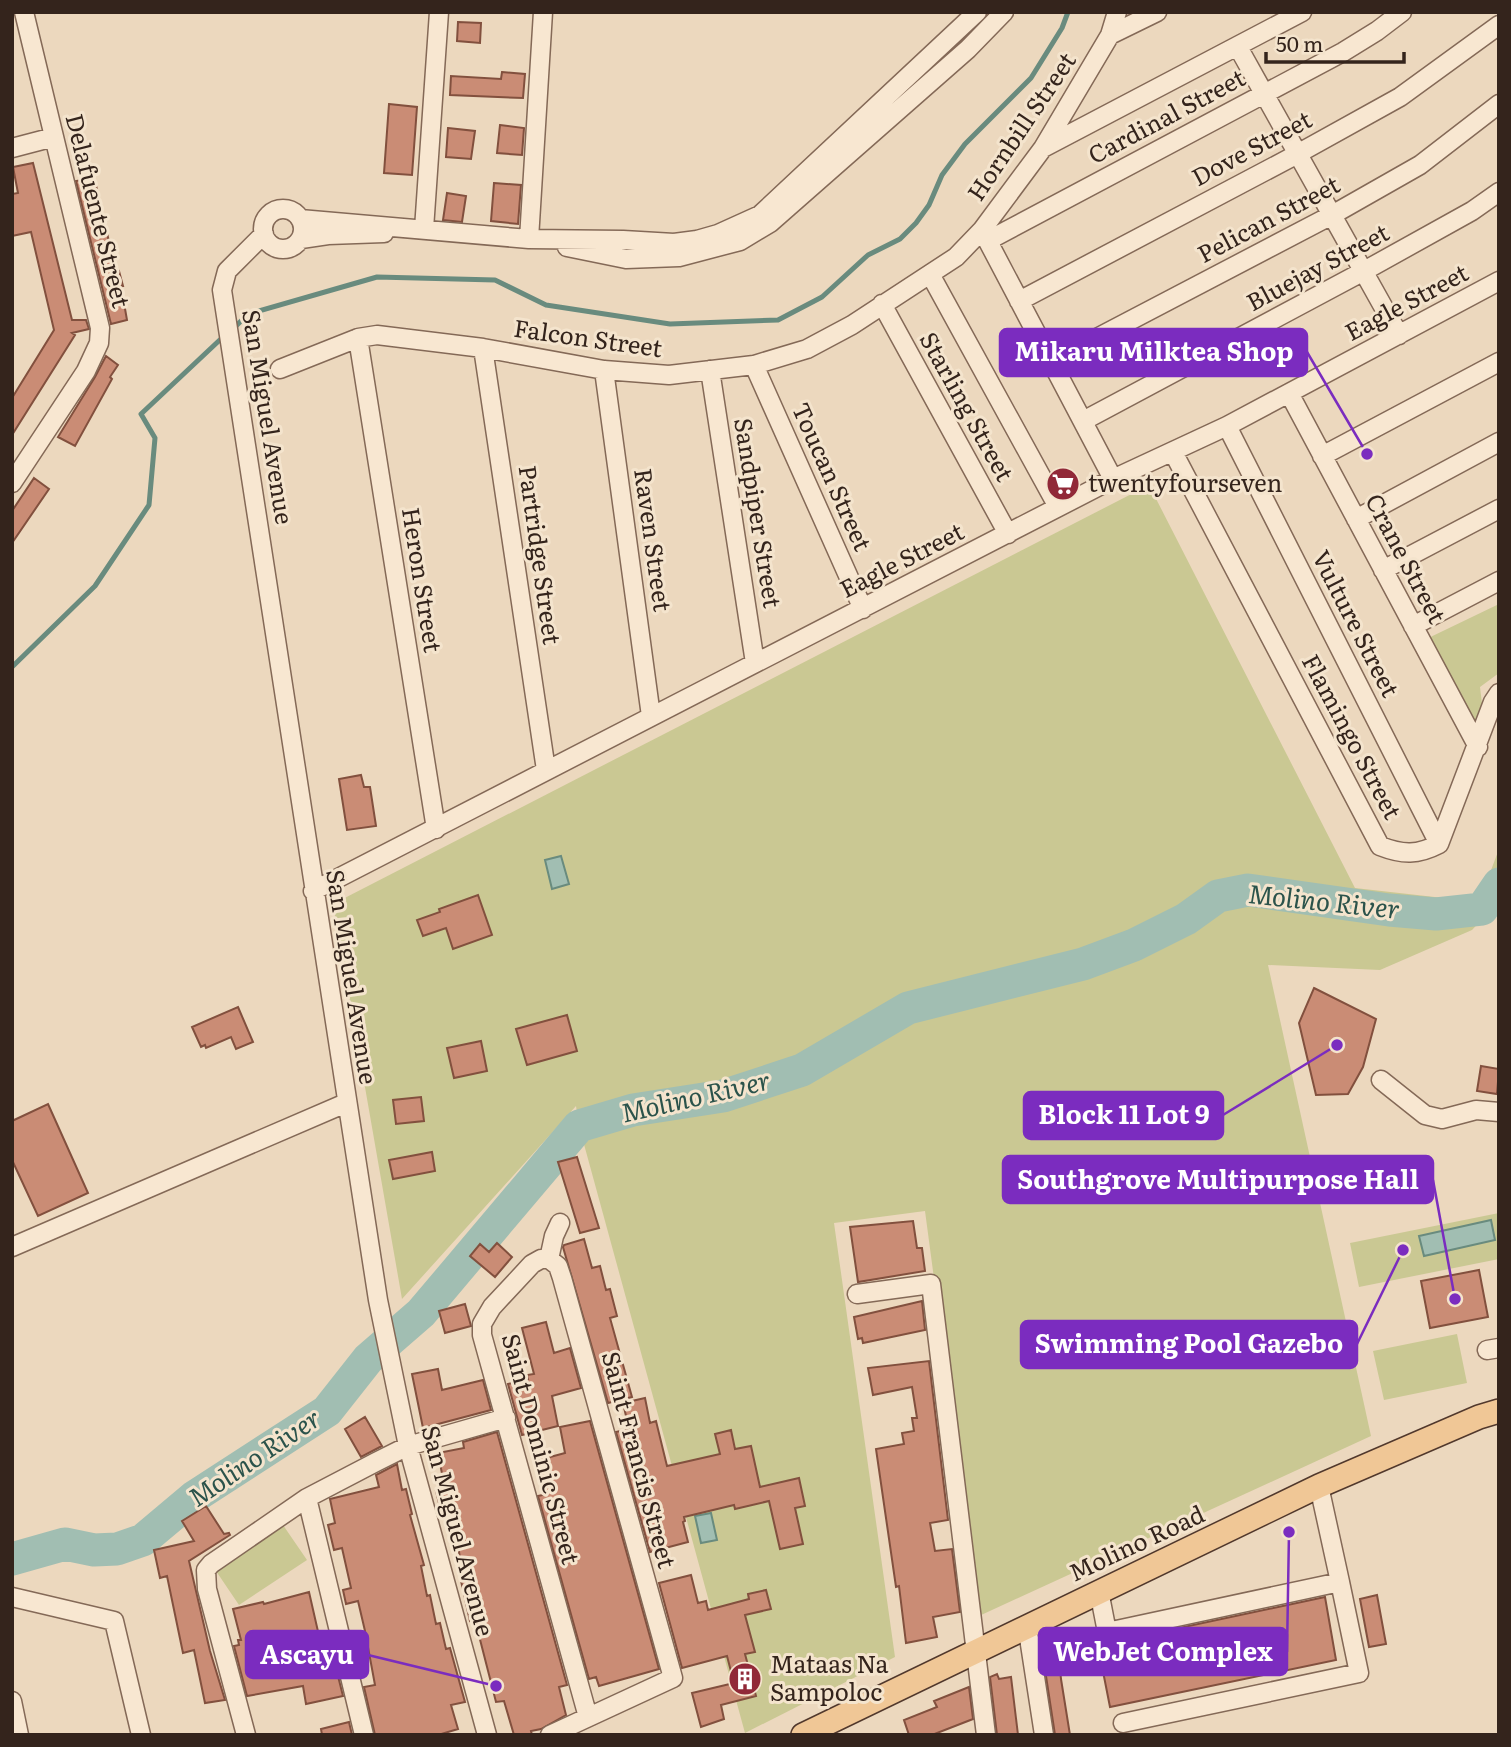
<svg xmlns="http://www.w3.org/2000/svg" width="1511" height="1747" font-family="Literata,serif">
<rect width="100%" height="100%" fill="#ecd8be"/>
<path fill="#cac893" d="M1149,485L1355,888L1479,902L1499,849V901L1472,930L1380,970L1268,965L1371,1436L979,1616L925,1211L834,1223L895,1657L745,1733L579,1126L576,1106L402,1299L333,904Z
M1499,604V673L1480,687L1483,712L1468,732L1418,643Z
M1499,1213V1259L1359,1287L1350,1243Z
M1457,1334L1467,1383L1384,1400L1373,1351Z
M283,1525L307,1560L239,1605L216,1571Z"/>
<path fill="#a1beb2" stroke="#698b7e" stroke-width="2" d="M561,856L569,884L552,889L545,860Z
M1491,1220L1495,1240L1424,1256L1419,1236Z
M711,1513L717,1540L701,1543L695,1516Z"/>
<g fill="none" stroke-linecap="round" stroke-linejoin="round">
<path stroke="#698b7e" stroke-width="5" d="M232,330L248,314L377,277L495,280L546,305L670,324L778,320L822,297L868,255L900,239L916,223L929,205L942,175L965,144L1031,78L1062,28L1068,12
M12,667L95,586L149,505L155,438L141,414L224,336"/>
<path stroke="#a1beb2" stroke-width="33" d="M12,1559L65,1544L94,1550L117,1549L143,1540L194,1497L327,1411L368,1359L421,1313L579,1126L633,1110L723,1096L802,1070L908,1008L1083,964L1134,945L1186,919L1218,896L1248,890L1389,910L1436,914L1482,909L1499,884"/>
</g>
<path fill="#ca8c75" stroke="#82503e" stroke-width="2" d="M458,22L481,23L480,43L457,41Z
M502,72L525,74L523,98L450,95L451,76L501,79Z
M389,104L417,107L412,175L384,173Z
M500,125L524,128L522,155L497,153Z
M448,128L475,131L471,159L446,157Z
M33,163L72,320H86L89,329L72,333L75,335L12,435V398L54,330L31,232L12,236V194L18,193L13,167Z
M88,179V182L95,181L116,272L119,271L123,286H121L127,320L111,324L76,181Z
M494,183L521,185L518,224L491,221Z
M447,193L466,196L462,222L443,220Z
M106,356L118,365L110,377L112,379L75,446L58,437L95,377Z
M34,478L49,489L12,543V511Z
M361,775L364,787H370L376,826L347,830L339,779Z
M478,895L492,935L453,949L446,928L423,936L417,920L440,912L439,909Z
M1314,988L1376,1019L1363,1067L1348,1094L1316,1095L1299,1023Z
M238,1007L253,1042L236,1049L231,1037L206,1048L205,1045L201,1047L192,1027Z
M567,1015L577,1051L527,1065L516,1029Z
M481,1041L487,1071L454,1078L447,1048Z
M1481,1066L1499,1069L1497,1094L1477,1091Z
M421,1097L424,1121L396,1124L393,1100Z
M48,1104L88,1193L38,1216L12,1160V1121Z
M432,1152L435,1171L393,1179L389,1160Z
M577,1157L599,1228L580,1233L558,1162Z
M913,1221L917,1248H922L925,1271L858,1282L850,1227Z
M584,1239L592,1268L600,1266L606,1290L610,1289L617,1316L610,1318L632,1397L608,1403L563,1247L564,1245Z
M497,1243L512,1257L495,1277L470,1256L480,1244L489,1252Z
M1479,1270L1488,1317L1430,1328L1421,1281Z
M922,1301L925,1330L863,1343L862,1338L858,1339L854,1317Z
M465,1304L471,1326L445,1333L439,1311Z
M546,1322L554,1353L570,1348L581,1388L552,1396L558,1426L522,1435L508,1384L528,1379L527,1375L534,1374L522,1328Z
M929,1361L948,1520L930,1523L935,1551L952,1549L960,1612L933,1617L937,1637L906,1643L899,1586L896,1587L876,1449L904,1444L902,1433L914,1431L912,1418H917L912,1387L873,1395L868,1368Z
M438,1369L442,1390L483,1380L491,1410L423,1428L412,1374Z
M645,1398L650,1423L656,1421L667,1466L720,1454L715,1434L731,1430L735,1449L751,1446L760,1487L799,1478L805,1506L795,1508L803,1544L780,1549L769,1501L735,1509L734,1505L684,1517L685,1521L683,1522L688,1542L650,1552L616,1432L629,1429L623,1403Z
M365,1417L382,1446L361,1457L345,1429Z
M590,1421L659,1669L599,1686L596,1677L589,1679L538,1496L547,1494L539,1460L565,1453L560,1427Z
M497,1432L567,1685L559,1687L566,1715L541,1729L531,1731L532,1735H514L504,1701L496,1702L475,1620L470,1621L459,1572L462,1571L453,1513L442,1515L436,1491L445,1489L438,1453L464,1448L463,1442Z
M397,1464L402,1490L406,1489L412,1514L410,1515L424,1565L421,1566L427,1596L430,1595L436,1624L440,1623L446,1649L450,1648L465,1702L451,1705L458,1729L438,1735H375L364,1687L375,1685L365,1631L358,1601L346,1604L343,1590L351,1588L342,1548L334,1550L328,1525L335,1523L330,1499L379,1487L376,1475Z
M206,1506L224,1534L229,1533L230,1535L189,1561L210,1651L225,1700L205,1703L194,1650L183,1653L167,1576L160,1578L154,1550L194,1541L182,1521Z
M691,1575L698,1603L706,1601L708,1610L749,1599L748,1594L766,1590L771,1609L745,1615L755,1652L745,1654L756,1696L721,1705L724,1719L701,1727L692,1693L734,1683L727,1656L682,1668L659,1583Z
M309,1592L327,1671L336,1668L343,1696L306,1704L303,1686L247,1696L234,1646L239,1645L238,1640H241L233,1609L263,1602L264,1604Z
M1377,1595L1386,1644L1369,1647L1360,1599Z
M1325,1597L1336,1660L1110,1707L1097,1641L1109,1643Z
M1058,1647L1061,1679L1070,1735H1055L1042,1650Z
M997,1674L999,1679L1011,1677L1018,1735H997L990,1677Z
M969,1687L973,1719L932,1735H909L904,1720L937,1707L934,1701Z
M349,1722L352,1735H322L321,1729Z"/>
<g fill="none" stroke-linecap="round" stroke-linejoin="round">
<defs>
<path id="minor" d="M1110,35L1157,12
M1238,47L1399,335
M12,148L54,137
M1043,148L1302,12
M263 229a20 20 0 1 1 40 0a20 20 0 1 1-40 0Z
M300,219L529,239L623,240L674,243L697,240L718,234L760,215L977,12
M424,229L439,12
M982,230L1113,479
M264,234L227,271L222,290L378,1300L408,1446L487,1735
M301,239L328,235L384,233
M529,239L543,12
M989,240L1343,52L1377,31L1402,12
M567,247L626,259L679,257L740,241L770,223L968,49L1004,12
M930,274L1058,507
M1019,301L1290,158L1400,97L1499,25
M882,304L1008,534
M358,338L436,829
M483,348L546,770
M1051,362L1332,215L1420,165L1499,104
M754,365L863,609
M280,369L358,338L377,335L483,348L604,370L669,375L754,365L807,349L852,325L956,257L982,230L1043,148L1110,35L1117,12
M604,370L651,716
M710,370L755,663
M1289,393L1478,747
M1083,421L1364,271L1472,211L1499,192
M1227,426L1439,844
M1173,452L1380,846C1403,855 1418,855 1439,844L1493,702L1499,693
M1322,456L1499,362
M12,483L86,371L99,343L100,328L24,12
M1356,519L1499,442
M1383,570L1499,509
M1413,626L1499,581
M313,891L1113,479L1227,426L1499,281
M1381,1080L1425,1115L1442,1119L1476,1110L1499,1112
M12,1247L346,1103
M549,1259L558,1266L562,1278L673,1678L550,1735
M549,1259H541L532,1264L492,1307L482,1324V1335L588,1717
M549,1259L554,1236L560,1223
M857,1294L931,1284L986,1735
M1487,1350L1499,1348
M307,1498L364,1735
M1099,1591L1107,1632L1340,1582L1319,1486
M12,1597L114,1621L141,1735
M1027,1625L1044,1735
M12,1701L19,1735
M1123,1723L1359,1673L1340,1582
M246,1735L207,1589L206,1570L211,1564L307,1498L376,1462L408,1446L506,1418"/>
<path id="major" d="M803,1735L1319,1486L1479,1417L1499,1411"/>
</defs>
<use href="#minor" stroke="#846957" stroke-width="21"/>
<use href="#major" stroke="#51382c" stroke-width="26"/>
<use href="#minor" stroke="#f8e7d1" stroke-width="18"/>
<use href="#major" stroke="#f0c796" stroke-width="23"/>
</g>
<defs>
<symbol id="supermarket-disc" viewBox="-11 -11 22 22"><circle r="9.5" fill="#912938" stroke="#f4e4cd"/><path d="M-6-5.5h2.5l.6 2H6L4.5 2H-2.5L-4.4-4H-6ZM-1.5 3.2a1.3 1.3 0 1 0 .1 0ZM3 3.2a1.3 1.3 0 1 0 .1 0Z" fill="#fff"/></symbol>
<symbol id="building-disc" viewBox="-11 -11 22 22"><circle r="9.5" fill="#912938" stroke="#f4e4cd"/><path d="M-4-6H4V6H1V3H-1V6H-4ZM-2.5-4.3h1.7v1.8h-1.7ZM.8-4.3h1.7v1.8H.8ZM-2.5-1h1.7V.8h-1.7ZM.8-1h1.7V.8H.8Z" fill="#fff"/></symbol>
</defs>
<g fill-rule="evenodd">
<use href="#supermarket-disc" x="1044" y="465" width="38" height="38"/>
<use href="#building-disc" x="726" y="1660" width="38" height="38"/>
</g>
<g text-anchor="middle" stroke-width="6" stroke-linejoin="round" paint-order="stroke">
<g font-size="24" fill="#34241c" stroke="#f4e4cd">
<text transform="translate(1167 117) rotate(-28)" y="8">Cardinal Street</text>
<text transform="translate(1022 127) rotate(-56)" y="8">Hornbill Street</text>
<text transform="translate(1252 149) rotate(-28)" y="8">Dove Street</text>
<text transform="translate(97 211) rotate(76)" y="8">Delafuente Street</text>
<text transform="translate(1269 220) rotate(-28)" y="8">Pelican Street</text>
<text transform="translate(1318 268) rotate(-28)" y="8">Bluejay Street</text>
<text transform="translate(1407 303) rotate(-28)" y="8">Eagle Street</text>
<text transform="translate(588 339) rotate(8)" y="8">Falcon Street</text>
<text transform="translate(966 407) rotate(61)" y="8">Starling Street</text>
<text transform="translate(267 417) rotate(81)" y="8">San Miguel Avenue</text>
<text transform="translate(831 477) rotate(66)" y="8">Toucan Street</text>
<text transform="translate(757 513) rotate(81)" y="8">Sandpiper Street</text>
<text transform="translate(652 540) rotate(82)" y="8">Raven Street</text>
<text transform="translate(539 555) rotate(82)" y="8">Partridge Street</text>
<text transform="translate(1405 559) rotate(62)" y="8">Crane Street</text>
<text transform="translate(902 561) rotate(-27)" y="8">Eagle Street</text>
<text transform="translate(421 580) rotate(81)" y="8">Heron Street</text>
<text transform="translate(1355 624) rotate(63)" y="8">Vulture Street</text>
<text transform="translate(1351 737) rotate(62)" y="8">Flamingo Street</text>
<text transform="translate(351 977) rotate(81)" y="8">San Miguel Avenue</text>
<text transform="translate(540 1449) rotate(75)" y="8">Saint Dominic Street</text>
<text transform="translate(638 1460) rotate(75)" y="8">Saint Francis Street</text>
<text transform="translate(457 1531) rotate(75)" y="8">San Miguel Avenue</text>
<text transform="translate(1137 1544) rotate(-25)" y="8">Molino Road</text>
</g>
<g font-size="24" fill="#34241c" stroke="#f4e4cd" text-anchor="start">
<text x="1088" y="492">twentyfourseven</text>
<text x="770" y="1673">Mataas Na<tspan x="770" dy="28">Sampoloc</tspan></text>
</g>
<g font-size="26" font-style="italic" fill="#2b534b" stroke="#f4e4cd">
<text transform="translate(1324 902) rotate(6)" y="9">Molino River</text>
<text transform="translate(696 1097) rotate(-13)" y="9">Molino River</text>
<text transform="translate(255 1458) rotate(-34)" y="9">Molino River</text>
</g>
</g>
<path fill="none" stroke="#7b2cbf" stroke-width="2.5" d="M1367 454L1307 352M1337 1045L1223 1115M1455 1299L1433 1180M1403 1250L1357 1344M1289 1532L1287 1652M496 1686L368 1655"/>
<g fill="#7b2cbf" stroke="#f4e4cd" stroke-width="2.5">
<circle cx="1367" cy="454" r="7"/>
<circle cx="1337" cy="1045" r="7"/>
<circle cx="1455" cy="1299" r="7"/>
<circle cx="1403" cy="1250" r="7"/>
<circle cx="1289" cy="1532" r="7"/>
<circle cx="496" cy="1686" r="7"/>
</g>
<g fill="#7b2cbf" stroke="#7b2cbf" stroke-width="2.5">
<rect x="1000" y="329" width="307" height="47" rx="7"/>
<rect x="1024" y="1092" width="199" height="47" rx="7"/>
<rect x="1003" y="1156" width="430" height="47" rx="7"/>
<rect x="1021" y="1321" width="336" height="47" rx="7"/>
<rect x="1039" y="1628" width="248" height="47" rx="7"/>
<rect x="246" y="1631" width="122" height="47" rx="7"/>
</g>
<g font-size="26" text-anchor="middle" font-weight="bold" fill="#fff">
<text x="1154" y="361">Mikaru Milktea Shop</text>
<text x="1124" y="1124">Block 11 Lot 9</text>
<text x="1218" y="1189">Southgrove Multipurpose Hall</text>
<text x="1189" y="1353">Swimming Pool Gazebo</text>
<text x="1163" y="1661">WebJet Complex</text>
<text x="307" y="1664">Ascayu</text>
</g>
<rect width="1511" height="1747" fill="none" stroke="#34241c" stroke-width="28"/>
<path d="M1266 52v10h138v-10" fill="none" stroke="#34241c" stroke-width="3.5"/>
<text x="1276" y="52" font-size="21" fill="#34241c" stroke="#f4e4cd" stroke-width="5" paint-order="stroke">50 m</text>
</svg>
